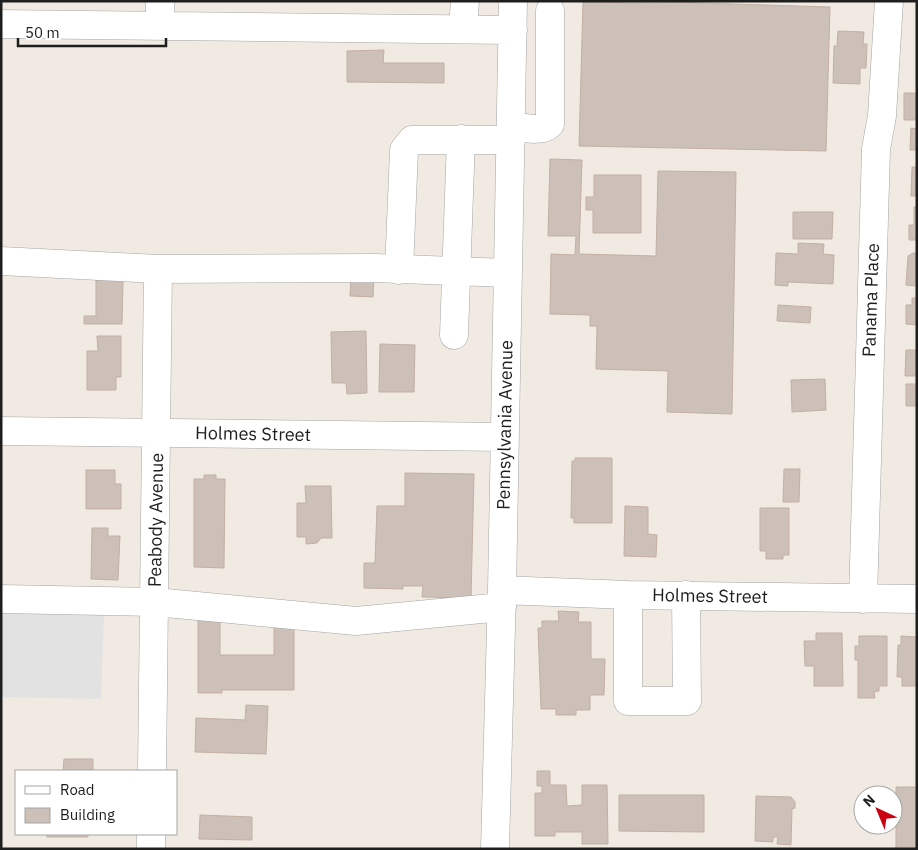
<svg xmlns="http://www.w3.org/2000/svg" width="918" height="850" font-family="'IBM Plex Sans',sans-serif">
<rect width="100%" height="100%" fill="#f0eae2"/>
<path fill="#e2e2e2" d="M1,609L104,612L101,699L1,697Z"/>
<path fill="#ccc0b8" stroke="#c3afa3" d="M640,1L830,7L826,151L579,146L583,2L640,3Z
M838,31L864,32L863,44H867L866,68H860V84L833,83L834,46H837Z
M384,50L383,63H444V83L347,82V51Z
M904,93H917V120H904Z
M911,128L917,129V150H910Z
M550,159L582,160L579,254L656,256L658,171L736,172L732,414L667,412L668,371L596,369L597,326H590V315L550,314L551,254L575,255L576,236H548Z
M912,167H917V196H911Z
M594,175H641V233H593V210H586V197H594Z
M914,207H917V240H909V225H914Z
M793,212H833L832,239H793Z
M798,243L824,244L823,254L834,255L833,284L788,282V286L775,285L776,253L798,254Z
M913,253H917V286L906,285L908,256Z
M351,275L374,276L373,297L350,296Z
M96,280H123L122,324H84V316H96Z
M912,298H917V325L906,324V305H912Z
M778,305L811,307L810,323L777,321Z
M366,331L367,393L347,394L346,383H332L331,332Z
M97,336H121V377H116V390H87V351H98Z
M380,344L415,345L414,392H379Z
M906,350H917V376H905Z
M825,379L826,410L792,412L791,380Z
M906,384H917V406H906Z
M575,458H612V523H574V518H571L572,461H575Z
M784,469H800L799,502H783Z
M86,470H115V484H121V509H86Z
M405,473L474,474L471,598L422,597L423,586H403V589L364,588V563H375L377,506H405Z
M204,475H216V479H225L224,568L194,567V479H204Z
M305,486H331L332,538H321L317,543L306,544V537H297V503H306Z
M625,506L648,507V534L657,535L656,557L624,556Z
M760,508H789V555H783V559H766V551H760Z
M92,528H108V536H120L118,580L91,579Z
M558,611L579,612L578,622H591V659H605L604,695H590V710H576V715H556V709H541L538,628H542V621H559Z
M198,616H220V655H274V622H294V690H222V693H198Z
M816,633H842L843,686H814V666H805L804,641H816Z
M859,636H887V686H879V691L874,692L875,698H858V660H855V646H859Z
M901,636L917,637V686H902V677H897L898,645H901Z
M246,705L268,706L266,754L195,752L196,718L245,720Z
M64,759H93V771H63Z
M537,771H550V785H566L567,806L582,805V785H607L608,844H582V832H555V836H535V793H542V786H537Z
M896,787H917V849H896Z
M619,795H704V832L619,831Z
M756,796L791,797L795,802V808L792,809L791,845L777,844L778,837H773V842L755,841Z
M200,815L252,817V840L199,839Z
M47,834H88V837H47Z"/>
<g fill="none" stroke-linecap="round" stroke-linejoin="round">
<defs>
<path id="minor" d="M160,1V25
M1,24L513,30
M463,28L465,1
M511,126C522,127 541,133 550,124V11
M1,261L158,269L374,268L508,273
M399,270L404,150L412,140H511
M454,335L461,139
M1,431L505,437
M502,590L628,595L917,599
M628,595V701H687L686,595
M1,599L155,602L356,621L502,607
M863,599L876,149L882,116L889,1
M152,771L158,269
M151,849V834
M495,849L502,590L513,1"/>
</defs>
<use href="#minor" stroke="#a5a5a5" stroke-width="29"/>
<use href="#minor" stroke="#fff" stroke-width="28"/>
</g>
<g text-anchor="middle" stroke-width="4" stroke-linejoin="round" paint-order="stroke">
<g font-size="18" fill="#1e1e1e" stroke="#fff">
<text transform="translate(871 300) rotate(-88)" y="6">Panama Place</text>
<text transform="translate(505 425) rotate(-89)" y="6">Pennsylvania Avenue</text>
<text transform="translate(253 434) rotate(1)" y="6">Holmes Street</text>
<text transform="translate(156 520) rotate(-89)" y="6">Peabody Avenue</text>
<text transform="translate(710 596) rotate(1)" y="6">Holmes Street</text>
</g>
</g>
<rect width="918" height="850" fill="none" stroke="#1e1e1e" stroke-width="5"/>
<rect x="15" y="770" width="162" height="65" fill="#ffffff" stroke="#a5a5a5"/>
<rect x="25" y="786" width="25" height="8" fill="#ffffff" stroke="#a5a5a5"/>
<text x="60" y="795" font-size="15" fill="#1e1e1e">Road</text>
<rect x="25" y="808" width="25" height="15" fill="#ccc0b8" stroke="#a5a5a5"/>
<text x="60" y="820" font-size="15" fill="#1e1e1e">Building</text>
<g transform="translate(878 810) rotate(316)"><circle r="24" fill="#ffffff" stroke="#a5a5a5"/>
<path d="M0-4L9 19L0 12L-9 19Z" fill="#cb0011"/>
<text y="-8" font-size="14" font-weight="bold" text-anchor="middle" fill="#1e1e1e">N</text>
</g>
<path d="M18 38v8h148v-8" fill="none" stroke="#1e1e1e" stroke-width="2.5"/>
<text x="25" y="38" font-size="15" fill="#1e1e1e" stroke="#ffffff" stroke-width="4" paint-order="stroke">50 m</text>
</svg>
